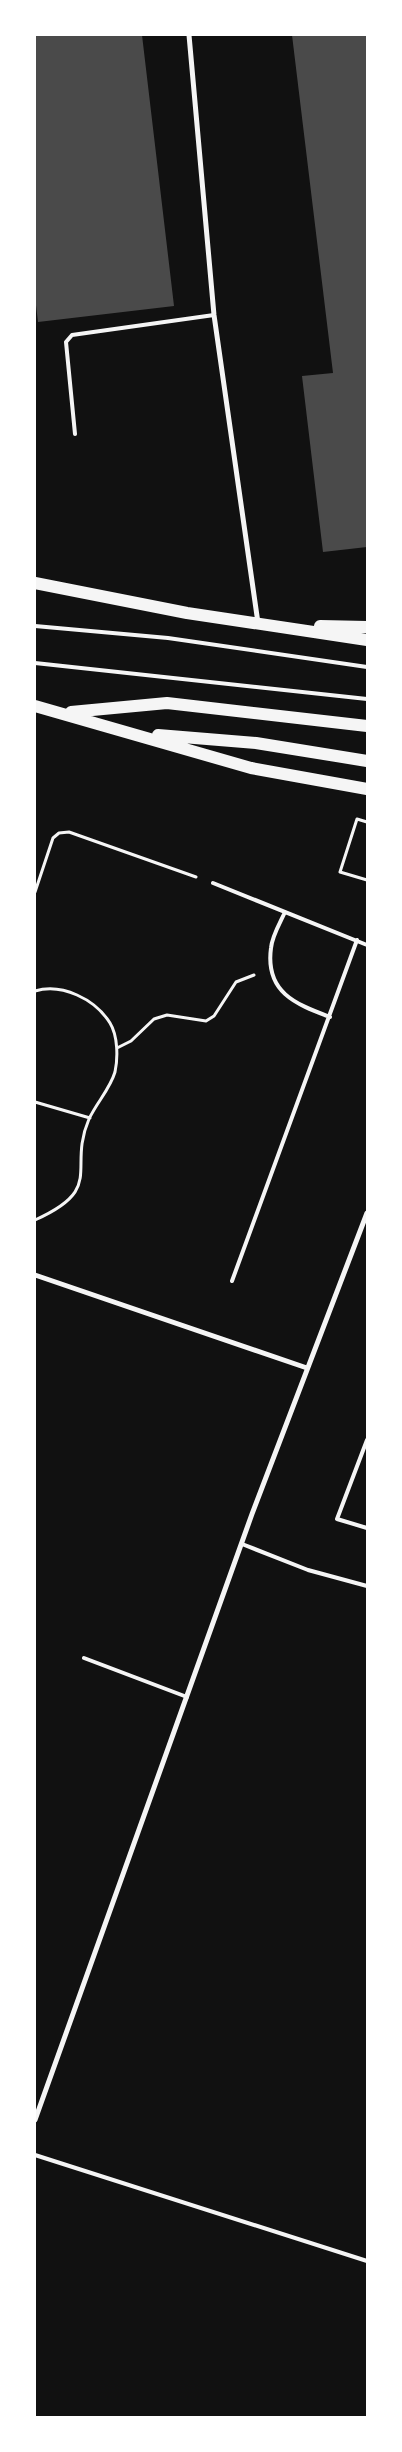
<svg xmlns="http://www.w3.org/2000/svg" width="402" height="2452" font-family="'Space Grotesk',sans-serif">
<rect width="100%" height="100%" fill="#111"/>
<path fill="#4a4a4a" d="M35,35H142L174,306L38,322L35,297Z
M292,35H367V547L323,552L302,376L333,373Z"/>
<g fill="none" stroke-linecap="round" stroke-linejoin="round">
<path stroke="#f5f5f5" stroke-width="3" d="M367,822L357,819L340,872L367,880
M35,892L53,838L59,833L69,832L196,877
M35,991C62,983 95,999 110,1023C118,1036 118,1058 115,1072C110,1089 97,1102 89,1119C67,1170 106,1188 35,1220
M117,1048L131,1041L154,1019L167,1015L206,1021L214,1016L236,982L254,975
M35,1102L90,1118"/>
<path stroke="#f5f5f5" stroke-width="4" d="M75,434L66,342L72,335L214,315
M35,626L168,638L367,667
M35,663L367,699
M213,883L367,945
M285,912C280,923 272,936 271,948C265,992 295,1004 330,1017
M232,1281L357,940
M367,1440L337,1519L367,1528
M242,1544L308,1570L367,1586
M84,1658L187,1697
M35,2155L367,2261"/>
<path stroke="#f5f5f5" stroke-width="5" d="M189,35L214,315L258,623
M35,1275L307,1368
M35,2120L252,1514L367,1213"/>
<path stroke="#f5f5f5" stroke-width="12" d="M35,583L187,613L367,640
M320,626L367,627
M35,706L251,768L367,789
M71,712L167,703L367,726
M158,735L256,743L367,761"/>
</g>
<rect width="402" height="2452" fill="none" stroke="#ffffff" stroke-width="72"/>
</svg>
